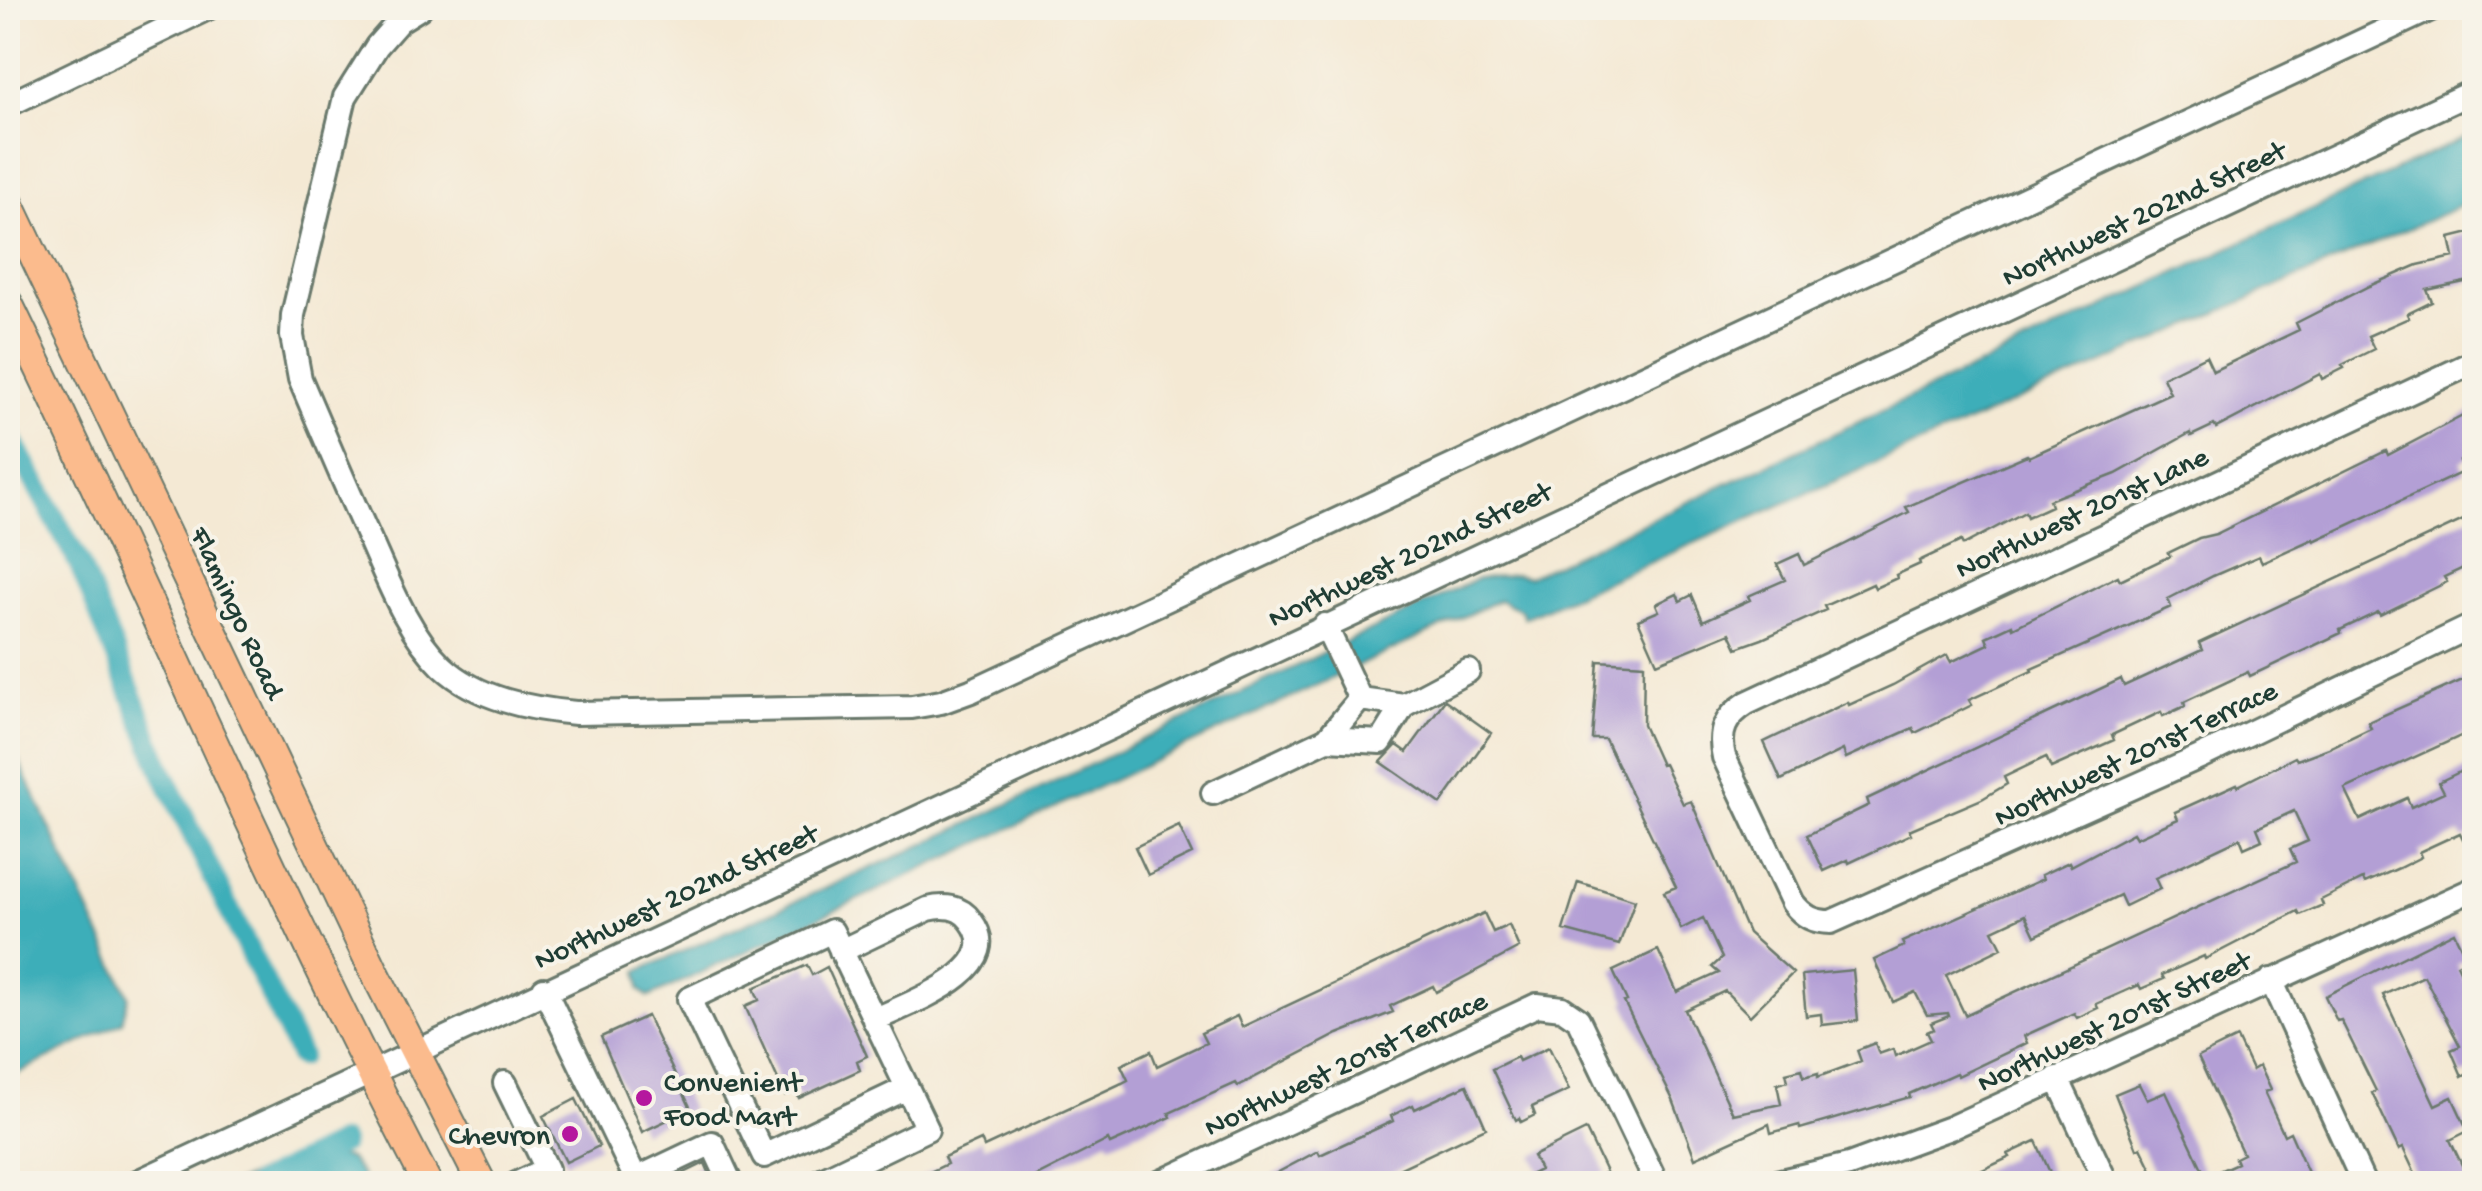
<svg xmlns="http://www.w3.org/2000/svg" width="2482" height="1191" font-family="'Gochi Hand',sans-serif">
<rect width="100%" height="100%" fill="#f7f3e8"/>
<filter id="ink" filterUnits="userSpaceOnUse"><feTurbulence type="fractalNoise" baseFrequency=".01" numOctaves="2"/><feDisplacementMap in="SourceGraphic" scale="20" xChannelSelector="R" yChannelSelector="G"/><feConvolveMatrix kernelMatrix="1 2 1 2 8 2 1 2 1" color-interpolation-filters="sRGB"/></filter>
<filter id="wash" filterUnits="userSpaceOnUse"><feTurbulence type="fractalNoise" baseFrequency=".0048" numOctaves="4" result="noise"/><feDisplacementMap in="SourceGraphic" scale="40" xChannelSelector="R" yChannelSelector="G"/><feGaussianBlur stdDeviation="2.25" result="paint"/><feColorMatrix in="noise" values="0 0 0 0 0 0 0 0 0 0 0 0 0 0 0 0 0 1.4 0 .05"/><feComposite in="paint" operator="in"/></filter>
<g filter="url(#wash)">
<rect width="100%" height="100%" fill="#f4e9d4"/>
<path fill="#3eaeb9" stroke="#2e7676" stroke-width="2.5" d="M2474,133V200L1524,618L1521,610L1499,600L649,997L640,990L638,971L925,844L1477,579L1514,574L1528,577Z
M8,738L129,996L122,1022L8,1078Z
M322,1151L350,1159L362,1176L360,1183H235L261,1171Z"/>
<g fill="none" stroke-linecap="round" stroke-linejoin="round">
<path stroke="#3eaeb9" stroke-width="22" d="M8,432L79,563L163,773L300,1056
M257,1184L342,1143"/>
</g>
<g id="blocks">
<path fill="#b39fd5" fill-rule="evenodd" d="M2474,232V280L2427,290L2432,302L2407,314L2409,318L2368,336L2374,349L2342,365L2344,368L2322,379L2320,374L2216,428L2214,425L2191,436L2190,433L2116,474L2049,500L2051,506L2027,517L2025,512L1963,545L1961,541L1919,561L1920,564L1896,575L1897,578L1875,588L1873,584L1824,606L1826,610L1762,639L1737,648L1730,633L1657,663L1638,620L1659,611L1656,604L1677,594L1680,601L1692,595L1703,621L1750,600L1748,596L1785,580L1777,564L1799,554L1804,565L1909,512L1906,507L2027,455L2029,457L2170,393L2163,377L2206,356L2213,371L2299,330L2296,323L2369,286L2418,265L2454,257L2450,238Z
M2474,410V454L2460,461L2465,471L2314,541L2313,539L2262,562L2259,556L2213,576L2168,599L2171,607L2031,669L2032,671L1969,700L1972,705L1915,733L1913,728L1846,758L1843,750L1781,780L1764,742L1848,702L1849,705L1893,685L1947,655L1951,662L1989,644L1986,637L2012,625L2013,628L2118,576L2120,580L2170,556L2168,553L2199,538L2216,534L2386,451L2388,455Z
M2474,515V563L2444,577L2447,582L2380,615L2378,612L2340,630L2341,633L2250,676L2248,672L2184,702L2185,706L2163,716L2161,712L2112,735L2114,740L2051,768L2046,757L2004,777L2007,784L1982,799L1909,830L1911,834L1849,863L1848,860L1824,871L1807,835L1869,805L1867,799L2121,679L2124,686L2202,650L2199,643Z
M1598,661L1644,664L1643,725L1661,765L1664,764L1683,804L1691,801L1748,933L1793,973L1750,1016L1725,991L1685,1010L1733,1114L1781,1104L1777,1084L1788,1081L1786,1073L1802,1069L1804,1077L1818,1073V1077L1861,1061L1857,1050L1875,1043L1879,1054L1893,1049L1895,1056L1931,1040L1927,1032L1934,1029L1931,1023L1949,1016L1948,1013L1927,1015L1915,992L1893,1002L1874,960L1904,946L1902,942L2043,879L2041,875L2069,862L2071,866L2133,833L2136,838L2178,819L2175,812L2237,784L2238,786L2295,757L2297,760L2329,748L2371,728L2368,722L2474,675V730L2345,789L2360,820L2407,798L2411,807L2444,792L2439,782L2474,765V833L2463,839L2460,833L2419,852L2421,857L2399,868L2365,883L2363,879L2321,900L2323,905L2300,915L2298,911L2205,959L2204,956L2162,975L2164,979L2141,989L2139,985L2096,1004L2098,1008L2077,1018L2074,1013L2024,1036L2027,1043L1958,1076L1956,1073L1909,1094L1910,1097L1800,1129L1799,1125L1771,1133L1769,1124L1695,1158L1673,1100L1624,1002L1627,1001L1613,971L1658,950L1677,992L1719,973L1712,967L1722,958L1703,918L1681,929L1664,892L1676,887L1605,739H1592ZM2294,811L2308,841L2290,849L2296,862L1965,1015L1946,975L2002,948L1993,930L2025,915L2035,936L2120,895L2125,906L2160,889L2155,878L2240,838L2244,848L2262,840L2257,828Z
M1445,700L1491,733L1441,804L1381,762L1397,745L1407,752Z
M1179,826L1192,854L1148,875L1135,847Z
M1578,882L1635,900L1619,945L1563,930Z
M1484,913L1493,932L1509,925L1519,948L1436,992L1433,986L1390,1006L1393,1012L1338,1034L1238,1086L1236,1083L1169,1113L1171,1117L1110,1144L1108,1140L1021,1184H905L947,1164L944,1157L981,1140L984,1147L1122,1083L1128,1080L1121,1065L1151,1051L1157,1066L1206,1043L1201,1033L1237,1016L1242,1027Z
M2454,932L2467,959L2457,964L2474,1000V1079L2471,1071L2462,1076L2451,1050L2460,1046L2424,976L2383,995L2435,1105L2452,1097L2468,1131L2450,1140L2471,1184H2420L2403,1148L2399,1150L2372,1093L2376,1091L2341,1020L2337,1021L2325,996Z
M807,965L812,975L827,967L867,1056L857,1061L860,1070L799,1098L795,1090L785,1095L745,1006L759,1000L754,988Z
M1853,970L1858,1021L1822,1025L1821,1014L1806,1016L1802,975Z
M647,1016L691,1109L642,1132L601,1037Z
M2237,1038L2252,1070L2259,1066L2270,1090L2264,1092L2284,1135L2290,1132L2313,1184H2159L2141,1147L2137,1149L2115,1094L2139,1084L2147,1100L2166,1092L2206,1177L2237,1163L2235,1158L2243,1154L2198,1057Z
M1549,1047L1569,1090L1532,1107L1535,1115L1521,1122L1519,1118L1516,1120L1492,1069L1517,1057L1519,1061Z
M1467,1085L1486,1128L1367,1184H1256L1318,1151L1320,1155L1393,1121L1391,1116L1413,1105L1415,1109Z
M576,1099L599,1146L566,1162L543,1116Z
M1586,1130L1606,1172L1582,1184H1511L1540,1170L1533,1156Z
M2036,1141L2055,1184H1953L2010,1157L2008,1154Z
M705,1163L714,1184H662Z"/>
</g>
</g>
<g filter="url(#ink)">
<use href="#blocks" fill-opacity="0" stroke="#6a796c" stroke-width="2.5"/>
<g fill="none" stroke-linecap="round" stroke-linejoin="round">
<defs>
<path id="minor" d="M420,8L399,21L377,46L345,97L293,315L292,336L300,379C323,433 346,487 370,540C389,583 408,633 442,666C477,699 530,709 576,713L912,707L941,702L971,691L2433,8
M8,105L208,8
M2474,362L1747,703C1725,717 1718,731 1724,757L1793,903C1804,917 1814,922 1831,922L2200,757L2474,625
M1325,625L1360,699L1404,705L1468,671
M1327,739L1381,742L1404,705
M1213,793L1327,739L1360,699
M841,951L928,909C944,905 961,906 971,921C1009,970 906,1004 874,1020
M2271,980L2364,1184
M544,989L636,1179L627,1184
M2057,1078L2107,1184
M505,1083L547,1169L516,1184
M636,1179L712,1143L731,1184
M133,1184L2474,91
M813,1184L927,1129L832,931L689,999L764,1156L907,1088
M1157,1184L1537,1005L1562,1008L1578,1019L1657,1184
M1768,1184L1849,1165L1950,1128L2474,889"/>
<path id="major" d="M8,201L374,971L482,1184
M8,303C150,595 277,896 428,1184"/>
</defs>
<use href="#minor" stroke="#6a796c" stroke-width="28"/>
<use href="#major" stroke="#6a796c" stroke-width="32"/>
<use href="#minor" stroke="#fff" stroke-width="22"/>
<use href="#major" stroke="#fbbb8d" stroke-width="28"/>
</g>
</g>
<g fill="#b5179e" stroke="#f7f3e8" stroke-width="4">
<circle cx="644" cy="1098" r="10"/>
<circle cx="570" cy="1134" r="10"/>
</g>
<g text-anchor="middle" stroke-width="8" stroke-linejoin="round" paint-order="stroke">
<g font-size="30" fill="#1f3d34" stroke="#f7f3e8">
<text transform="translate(2143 212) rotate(-25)" y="10">Northwest 202nd Street</text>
<text transform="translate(2081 511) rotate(-25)" y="10">Northwest 201st Lane</text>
<text transform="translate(1409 553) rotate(-25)" y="10">Northwest 202nd Street</text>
<text transform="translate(239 612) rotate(65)" y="10">Flamingo Road</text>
<text transform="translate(2135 752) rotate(-25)" y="10">Northwest 201st Terrace</text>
<text transform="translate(675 895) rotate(-25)" y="10">Northwest 202nd Street</text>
<text transform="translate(2113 1020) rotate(-25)" y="10">Northwest 201st Street</text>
<text transform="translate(1345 1062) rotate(-25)" y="10">Northwest 201st Terrace</text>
</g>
<g font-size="30" fill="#1f3d34" stroke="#f7f3e8" text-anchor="start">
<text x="664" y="1091">Convenient<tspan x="664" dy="34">Food Mart</tspan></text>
<text x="550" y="1144" text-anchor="end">Chevron</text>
</g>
</g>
<rect width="2482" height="1191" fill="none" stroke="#f7f3e8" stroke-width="40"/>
</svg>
